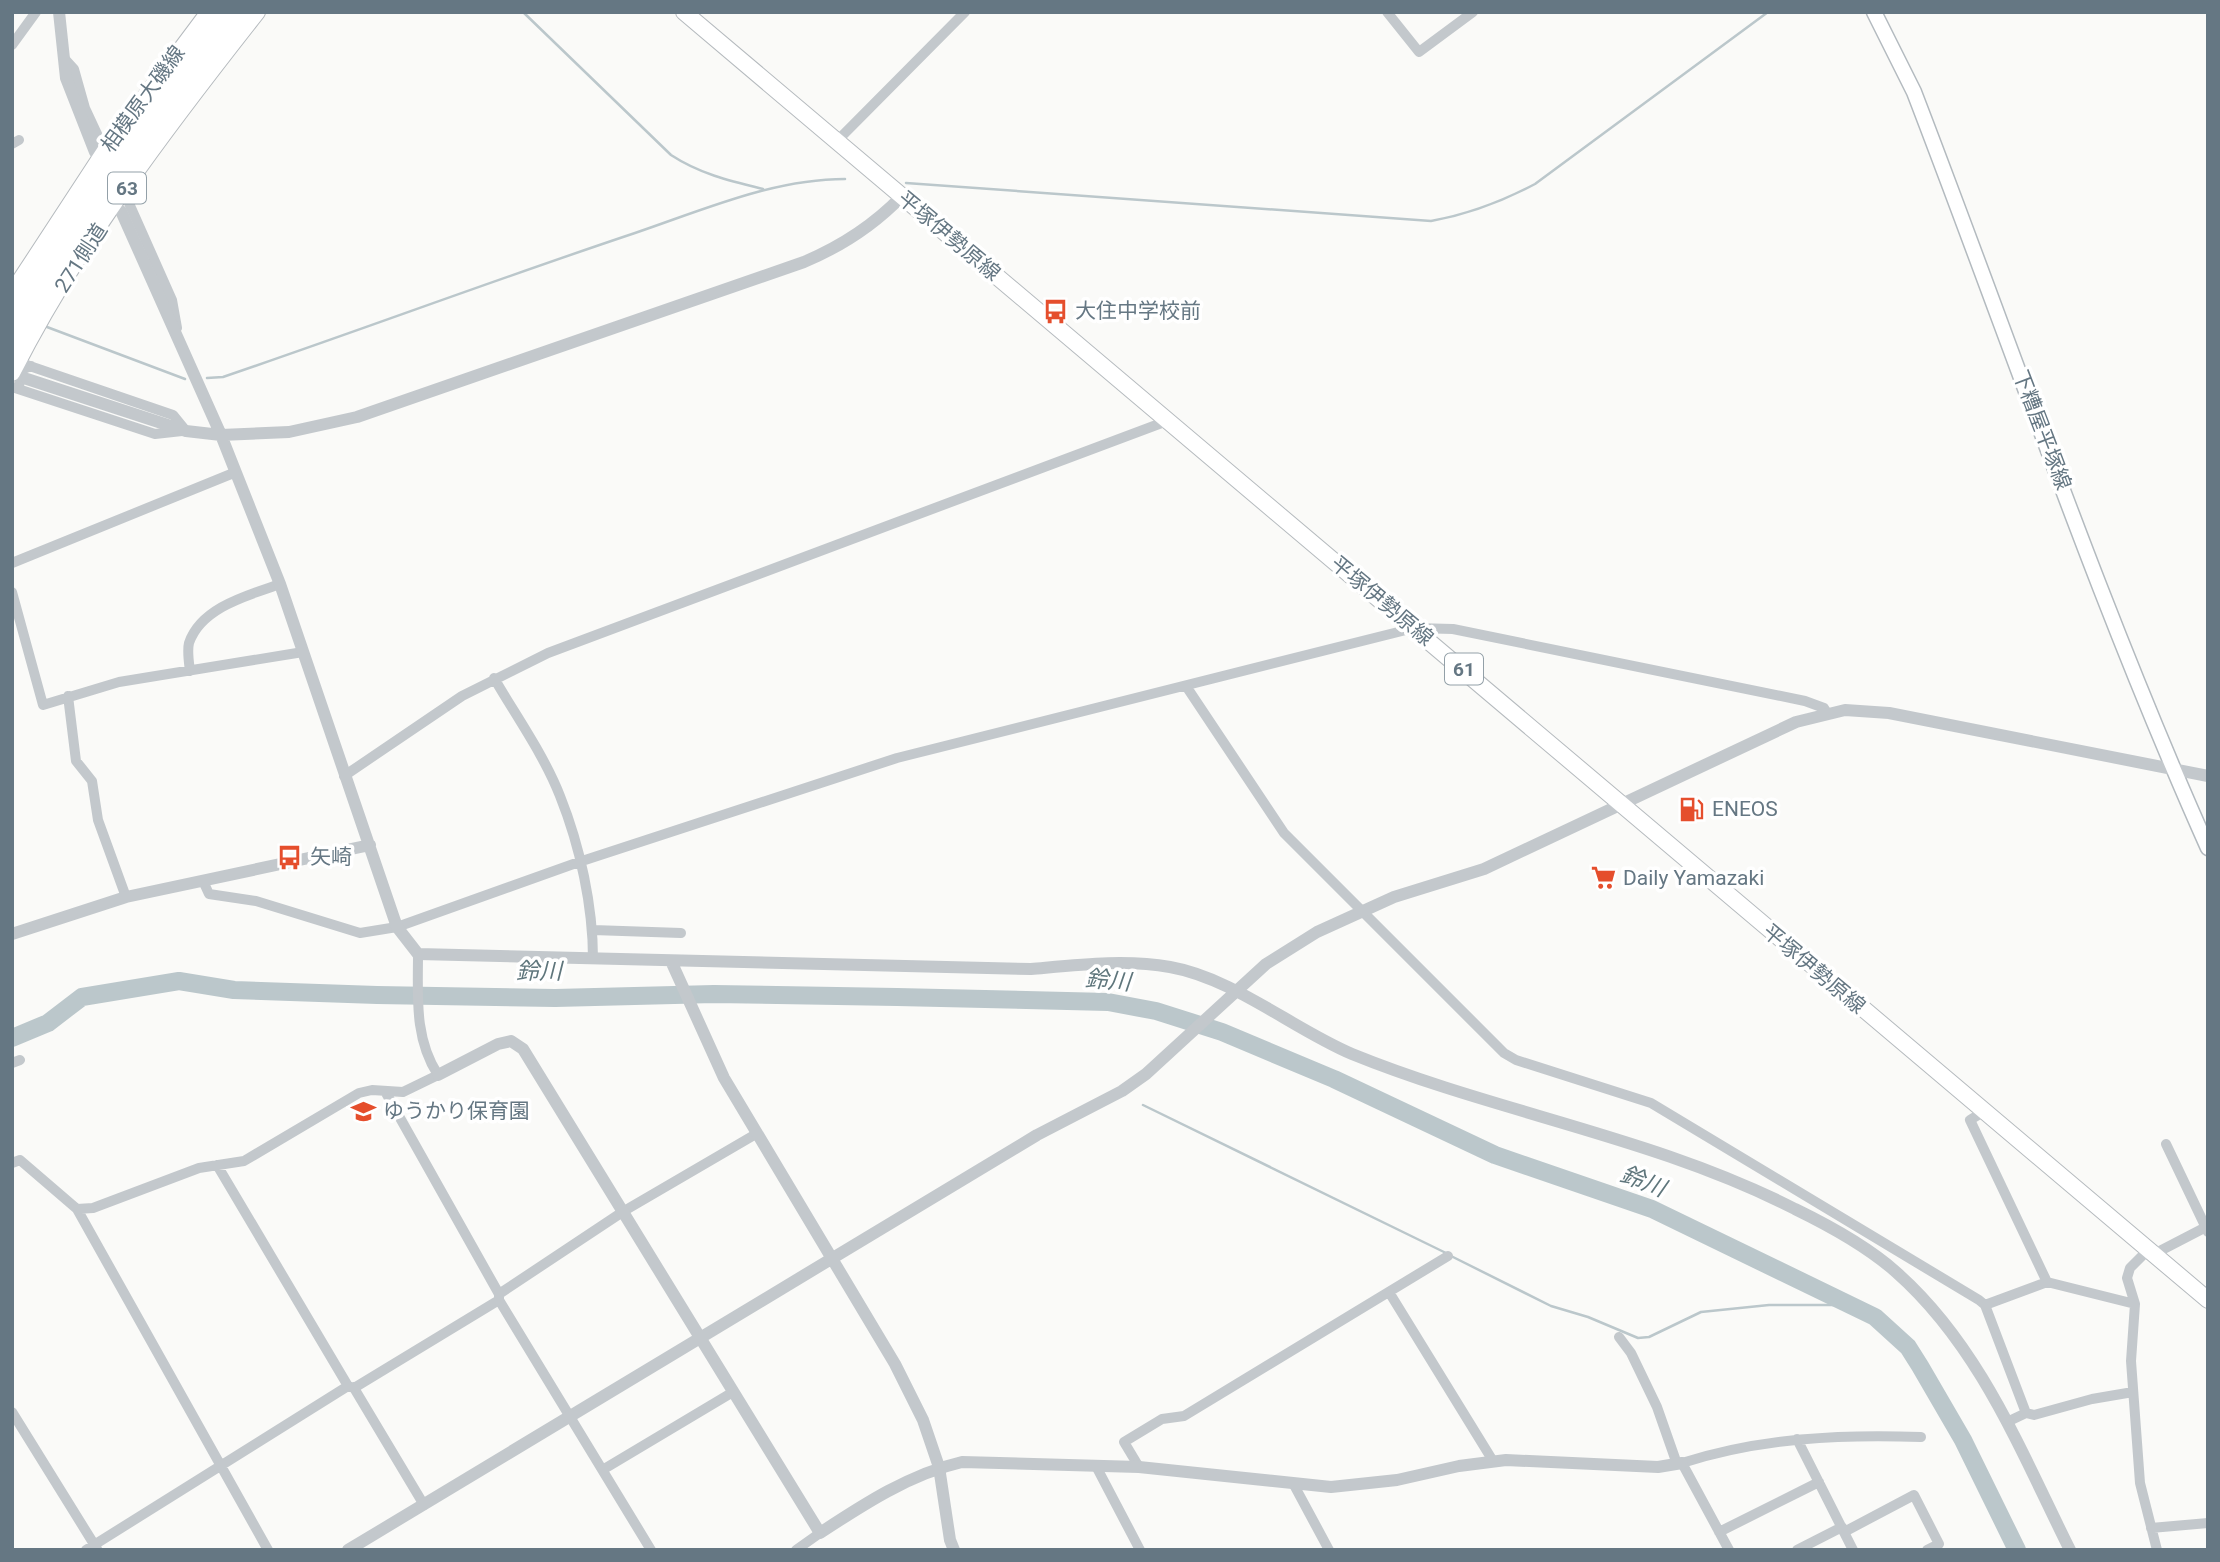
<svg xmlns="http://www.w3.org/2000/svg" width="2220" height="1562" font-family="Roboto,'Noto Sans JP',sans-serif">
<rect width="100%" height="100%" fill="#fafaf8"/>
<g fill="none" stroke-linecap="round" stroke-linejoin="round">
<path stroke="#bbc7cb" stroke-width="2.5" d="M523,12L671,155C700,174 730,181 763,189
M906,183L1431,221C1470,214 1501,202 1535,184L1768,12
M47,327L185,379
M207,378L223,377C361,330 497,279 635,233C703,210 773,179 845,179
M1143,1105L1446,1253
M1451,1256L1551,1306L1588,1317L1638,1338L1649,1337L1701,1312L1769,1305H1855"/>
<path stroke="#bbc7cb" stroke-width="18" d="M12,1038L48,1023L82,997L179,981L234,990L377,995L555,998L714,994L897,997L1108,1002L1156,1011L1222,1032L1334,1079L1495,1155L1652,1209L1875,1317L1908,1347L1920,1366L1963,1440L2017,1550"/>
<defs>
<path id="secondary" d="M1874,12L1914,92C2011,344 2098,602 2208,848"/>
<path id="primary" d="M684,12L2208,1300
M12,293L105,151L209,12
M12,373C77,244 168,125 257,12"/>
<path id="motorway" d="M12,317L93,188L228,12
M12,345C74,224 161,118 245,12"/>
</defs>
<use href="#secondary" stroke="#b3babf" stroke-width="17"/>
<use href="#primary" stroke="#b5babe" stroke-width="18"/>
<use href="#motorway" stroke="#b4b9bd" stroke-width="20"/>
<path stroke="#c3c8cc" stroke-width="10" d="M1387,12L1419,52L1473,12
M12,45L36,12
M64,58L74,69L85,108L105,151
M836,142L965,12
M12,144L19,140
M124,192L172,300L177,328
M18,362L173,415L186,431
M12,387L155,434L182,431
M18,389L24,369L31,366
M12,563L236,472
M12,592L43,705L119,682L303,652
M190,671C189,663 187,651 189,643C201,607 249,595 280,584
M494,678C516,716 544,755 560,796C580,846 593,906 593,959
M1186,686L1284,833L1504,1053L1516,1060L1651,1103L1979,1300L1985,1305L2026,1413L2007,1422
M68,696L76,761L92,781L98,820L126,897
M344,776L462,696L548,653L1167,421
M203,881L209,894L256,901L360,933L397,927L579,862L897,758L1414,628L1453,629L1805,701L1824,708L1827,713
M593,930L681,933
M12,1063L20,1060
M386,1093L499,1294L624,1211L756,1134
M1983,1112L1970,1120L2047,1282
M2166,1144L2208,1232
M12,1163L20,1160L77,1209L268,1550
M217,1165L348,1386L354,1388L424,1505
M77,1209L93,1208L199,1168L244,1161L359,1093L372,1090L403,1092L438,1075C414,1038 418,996 418,954
M2148,1250L2130,1268L2127,1278L2135,1304L2131,1361L2140,1483L2157,1550
M2154,1254L2208,1226
M1389,1292L1493,1461
M499,1300L651,1550
M1985,1305L2047,1282L2135,1304
M1619,1337L1631,1353L1657,1407L1677,1464
M354,1388L499,1300V1295
M12,1412L97,1549
M2026,1413L2034,1415L2092,1399L2133,1392
M1797,1439L1853,1550
M1139,1467L1124,1442L1162,1419L1184,1416L1448,1256
M1097,1468L1140,1550
M604,1469L733,1392
M1294,1485L1329,1550
M2151,1528L2208,1523
M1719,1532L1819,1482
M1844,1532L1914,1495L1939,1544L1927,1550
M86,1550L348,1386
M796,1550L820,1533
M1729,1550L1682,1463C1760,1438 1841,1434 1921,1437
M1797,1550L1842,1527"/>
<path stroke="#c3c8cc" stroke-width="12" d="M59,12L66,78L95,152
M121,211L221,435L280,584L397,927L418,954L1031,969C1076,965 1125,959 1170,967C1233,978 1293,1029 1352,1054C1497,1113 1655,1137 1795,1209C1830,1226 1867,1246 1896,1272C1980,1346 2021,1452 2070,1550
M27,379L186,431L221,435L289,432L357,417L804,262C842,246 873,226 902,196
M12,934L126,897L370,845
M671,961L724,1078L895,1364L923,1420L939,1467L950,1540L954,1550
M438,1075L498,1044L511,1041L523,1049L820,1533C864,1504 910,1474 962,1462L1139,1467L1331,1487L1397,1480L1459,1466L1506,1460L1658,1467L1682,1463
M348,1550L1037,1135L1122,1091L1146,1074L1266,964L1317,932L1394,897L1484,869L1796,722L1845,710L1889,713L2208,776"/>
<use href="#secondary" stroke="#fff" stroke-width="14"/>
<use href="#primary" stroke="#fff" stroke-width="16"/>
<use href="#motorway" stroke="#fff" stroke-width="18"/>
</g>
<defs>
<symbol id="bus-bare" viewBox="-9 -9 18 18"><path d="M-5-6H5V4H4V6H2V4H-2V6H-4V4H-5ZM-3.5-4V0h7V-4ZM-3.5 1.2v1.5H-2V1.2ZM2 1.2v1.5H3.5V1.2Z" fill="#e54e2c" stroke="#fff" stroke-width="2.5" paint-order="stroke"/></symbol>
<symbol id="fuel-bare" viewBox="-9 -9 18 18"><path d="M-5.5-6h7V0h2V4h1.3V-2.5L3-4.5l.8-.8L6-3V5H2.5V1h-1V6h-7ZM-4.2-4.7v3.2H.2V-4.7Z" fill="#e54e2c" stroke="#fff" stroke-width="2.5" paint-order="stroke"/></symbol>
<symbol id="supermarket-bare" viewBox="-9 -9 18 18"><path d="M-6-5.5h2.5l.6 2H6L4.5 2H-2.5L-4.4-4H-6ZM-1.5 3.2a1.3 1.3 0 1 0 .1 0ZM3 3.2a1.3 1.3 0 1 0 .1 0Z" fill="#e54e2c" stroke="#fff" stroke-width="2.5" paint-order="stroke"/></symbol>
<symbol id="school-bare" viewBox="-9 -9 18 18"><path d="M0-5L7-2L0 1L-7-2ZM-4 1L0 2.5L4 1V4Q0 6-4 4Z" fill="#e54e2c" stroke="#fff" stroke-width="2.5" paint-order="stroke"/></symbol>
</defs>
<g fill-rule="evenodd">
<use href="#bus-bare" x="1038" y="294" width="35" height="35"/>
<use href="#fuel-bare" x="1674" y="792" width="35" height="35"/>
<use href="#bus-bare" x="272" y="840" width="35" height="35"/>
<use href="#supermarket-bare" x="1586" y="860" width="35" height="35"/>
<use href="#school-bare" x="346" y="1094" width="35" height="35"/>
</g>
<g text-anchor="middle" stroke-width="7" stroke-linejoin="round" paint-order="stroke">
<g fill="#fff" stroke="#93a0a8" stroke-width="2">
<rect x="108" y="172.5" width="38" height="31" rx="5"/>
<rect x="1445" y="653.5" width="38" height="31" rx="5"/>
</g>
<g font-size="19" font-weight="bold" fill="#657783">
<text x="127" y="195">63</text>
<text x="1464" y="676">61</text>
</g>
<g font-size="21" fill="#657783" stroke="#fff">
<text transform="translate(143 99) rotate(-54)" y="7">相模原大磯線</text>
<text transform="translate(949 236) rotate(40)" y="7">平塚伊勢原線</text>
<text transform="translate(81 258) rotate(-57)" y="7">271側道</text>
<text transform="translate(2042 430) rotate(69)" y="7">下糟屋平塚線</text>
<text transform="translate(1382 601) rotate(40)" y="7">平塚伊勢原線</text>
<text transform="translate(1814 969) rotate(40)" y="7">平塚伊勢原線</text>
</g>
<g font-size="21" fill="#657783" stroke="#fff" text-anchor="start">
<text x="1075" y="318">大住中学校前</text>
<text x="1712" y="816">ENEOS</text>
<text x="310" y="864">矢崎</text>
<text x="1623" y="885">Daily Yamazaki</text>
<text x="383" y="1118">ゆうかり保育園</text>
</g>
<g font-size="23" font-style="italic" fill="#5f767c" stroke="#fff">
<text x="539" y="979">鈴川</text>
<text transform="translate(1108 980) rotate(5)" y="8">鈴川</text>
<text transform="translate(1643 1181) rotate(21)" y="8">鈴川</text>
</g>
</g>
<rect width="2220" height="1562" fill="none" stroke="#657783" stroke-width="28"/>
</svg>
